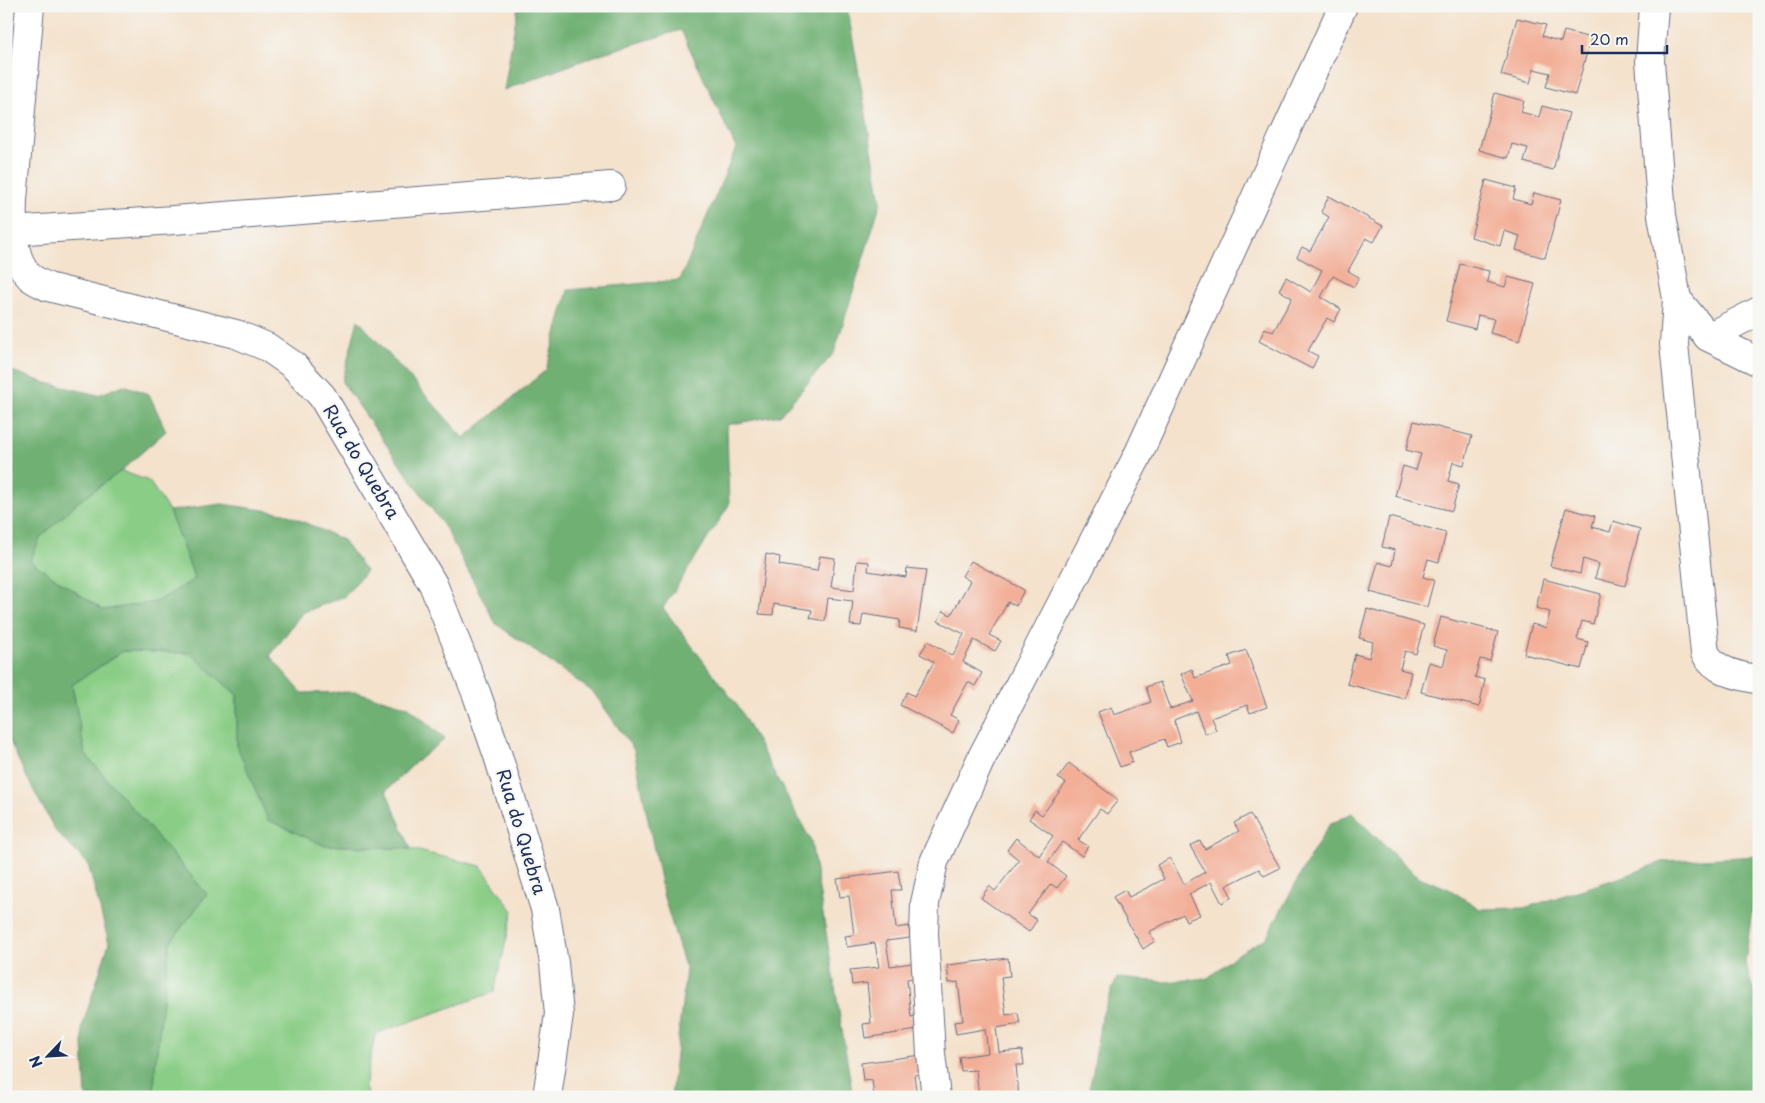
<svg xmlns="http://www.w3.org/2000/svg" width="1765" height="1103" font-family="'Playpen Sans',sans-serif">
<rect width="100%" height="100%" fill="#f6f6f2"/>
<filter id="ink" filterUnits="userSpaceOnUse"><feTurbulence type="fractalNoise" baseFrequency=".02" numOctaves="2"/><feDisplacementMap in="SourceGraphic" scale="10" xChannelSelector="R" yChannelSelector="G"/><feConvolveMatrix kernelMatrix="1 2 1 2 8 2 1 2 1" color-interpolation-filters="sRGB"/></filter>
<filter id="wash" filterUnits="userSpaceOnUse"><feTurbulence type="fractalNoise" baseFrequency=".0096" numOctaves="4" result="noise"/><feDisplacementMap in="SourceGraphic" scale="20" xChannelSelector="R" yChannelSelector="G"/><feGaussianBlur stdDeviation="1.12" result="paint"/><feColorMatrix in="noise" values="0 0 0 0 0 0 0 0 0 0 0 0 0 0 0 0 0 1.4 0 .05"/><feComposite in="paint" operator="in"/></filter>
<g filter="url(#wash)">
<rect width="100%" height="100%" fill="#f4e2cc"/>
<path fill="#8acd86" stroke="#527e72" d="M121,471L149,481L169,511L195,579L156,602L103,610L29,561L41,537L77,502Z
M123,651L190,653L237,695V746L323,845L411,849L481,866L513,911L494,992L375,1034L365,1088L369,1097H154L155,1067L170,942L207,894L85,754L72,685Z"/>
<path fill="#6fb073" stroke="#457068" d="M518,6H847L881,201L834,353L780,415L727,425L729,505L663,608L739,708L811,841L853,1097H671L686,970L663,894L634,750L593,692L496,624L446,529L342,382L358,320L464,438L546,370L568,290L680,280L736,148L681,30L600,54L504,90Z
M12,371L43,382L98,395L124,385L149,394L166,431L121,471L77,503L41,537L30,561L103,610L156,602L195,579L169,511L222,504L284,513L343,540L366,571L345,596L302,613L270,656L302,693L357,692L409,707L445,739L417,761L386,791L411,849L323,845L268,820L237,746V695L190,653L123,651L72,685L85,754L207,894L170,943L155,1067L154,1097H86L82,1027L109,943L88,864L56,832L24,772L6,733V410Z
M1352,813L1395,856L1419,877L1449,889L1480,909L1524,908L1625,876L1665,861L1759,856L1745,963L1759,1009V1097H1087L1093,1072L1101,1018L1117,978L1166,982L1208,978L1236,955L1266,938L1310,857L1329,825Z"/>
<g id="blocks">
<path fill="#f3ae96" d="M1517,18L1546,25L1542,36L1561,42L1564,31L1591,38L1575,95L1546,87L1550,73L1534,69L1530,83L1501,75Z
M1495,93L1524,101L1521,112L1539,117L1542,106L1569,113L1553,170L1524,162L1528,148L1512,144L1508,158L1479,150Z
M1486,180L1516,188L1513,199L1531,204L1534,193L1561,200L1545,258L1516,250L1520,236L1504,231L1500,246L1471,237Z
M1329,196L1383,226L1374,242L1366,238L1348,271L1359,277L1354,287L1333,276L1321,297L1341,309L1334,322L1327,318L1308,351L1318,356L1312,369L1259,341L1265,328L1273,332L1292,298L1279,290L1286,277L1311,292L1322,270L1297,257L1302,247L1310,251L1329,217L1321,212Z
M1460,264L1489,271L1487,282L1505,287L1508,277L1535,284L1519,341L1490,333L1494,319L1478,315L1475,329L1446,321Z
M1414,421L1472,436L1464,465L1453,462L1448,481L1459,484L1452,511L1395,496L1403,466L1416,470L1421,454L1406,450Z
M1566,508L1595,516L1592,527L1610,532L1613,521L1640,529L1625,586L1595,578L1599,564L1583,559L1580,574L1550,566Z
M1389,517L1446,533L1439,562L1428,559L1423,577L1434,580L1427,607L1370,592L1378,562L1392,566L1395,550L1382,547Z
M766,554L780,557L779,565L817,571L820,556L835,558L831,587L854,590L857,561L869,562L868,571L906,577L907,568L926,570L917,631L899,628L900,620L863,614L861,626L850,625L853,601L828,598L825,621L810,618L812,610L774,604L773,615L759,614Z
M971,561L1024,590L1016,606L1008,602L989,635L1001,641L995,651L974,640L963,662L982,673L975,686L968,682L950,715L959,720L953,733L900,705L907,692L914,696L934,662L920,654L928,641L953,656L964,634L938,621L943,611L951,615L970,581L962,576Z
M1543,579L1601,594L1593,624L1582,621L1577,639L1588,642L1581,669L1524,654L1532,624L1546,628L1550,612L1536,608Z
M1367,609L1424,625L1416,654L1405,651L1400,669L1411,672L1405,699L1347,684L1355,654L1369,658L1373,642L1359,638Z
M1441,617L1498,632L1490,661L1480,659L1475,677L1485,680L1479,707L1421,692L1429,662L1443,666L1447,650L1433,646Z
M1246,650L1267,707L1250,713L1247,705L1211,718L1216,730L1205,734L1196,711L1174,720L1181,742L1167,747L1164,739L1129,752L1133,762L1120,767L1098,712L1111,707L1114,715L1151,702L1146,687L1160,682L1170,709L1193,701L1181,674L1192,669L1195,678L1232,665L1229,656Z
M1069,763L1118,800L1107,814L1100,809L1078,840L1088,846L1082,856L1062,842L1048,862L1066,876L1057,888L1051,884L1028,914L1037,920L1029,932L981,898L989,886L995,891L1019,860L1007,850L1016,838L1039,856L1053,836L1029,819L1035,810L1042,815L1066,783L1058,778Z
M1250,814L1280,868L1264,876L1259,869L1226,886L1232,897L1222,903L1211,882L1189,894L1200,915L1186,921L1183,914L1149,932L1155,941L1143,949L1113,897L1125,890L1129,897L1164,879L1157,865L1170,858L1184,884L1205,872L1190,846L1200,841L1205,849L1239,831L1234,823Z
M898,871L901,890H892L896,928L909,926L910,938L886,941L890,966L913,963L914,978L907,979L911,1017L922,1015L924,1029L865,1038L863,1024L871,1023L867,983L852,985L850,970L879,967L875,943L847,947L845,936L854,935L849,896L840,897L837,879Z
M1008,958L1010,976L1001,977L1006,1015L1018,1013L1020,1024L996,1028L999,1052L1022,1050L1024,1065H1016L1019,1097H979L976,1070L961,1071L959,1057L988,1053L985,1029L956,1034L954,1022L963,1021L958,982L949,983L947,965Z
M921,1055L924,1074L914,1075L917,1097H874L872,1080L863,1081L861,1063Z"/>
</g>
</g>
<g filter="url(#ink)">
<use href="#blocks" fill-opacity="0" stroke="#676e84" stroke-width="1"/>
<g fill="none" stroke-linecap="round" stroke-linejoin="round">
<defs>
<path id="street" d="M30,6L13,200C12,226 11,258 30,277C35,281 42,284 48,287L236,334L267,347L293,365L322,396L433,584L477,695L498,756L545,909L554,963L559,1014L547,1097
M12,231L174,220L611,186
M1677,299L1674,344L1705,653C1717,673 1738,675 1759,680
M1708,337L1759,311
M936,1097L931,1054L924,934L925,903L934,862L981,759L1137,457L1343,6"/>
<path id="secondary" d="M1654,6L1650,61L1662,215L1677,299L1708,337L1759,362"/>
</defs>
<use href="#street" stroke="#676e84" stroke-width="30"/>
<use href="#secondary" stroke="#676e84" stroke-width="30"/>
<use href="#street" stroke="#fff" stroke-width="28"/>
<use href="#secondary" stroke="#fff" stroke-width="28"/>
</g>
</g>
<g text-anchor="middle" stroke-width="4" stroke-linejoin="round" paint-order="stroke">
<g font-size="18" fill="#1b2f5e" stroke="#f6f6f2">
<text transform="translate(361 462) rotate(59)" y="6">Rua do Quebra</text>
<text transform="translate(521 832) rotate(73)" y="6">Rua do Quebra</text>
</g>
</g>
<rect width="1765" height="1103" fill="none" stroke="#f6f6f2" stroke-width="25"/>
<g transform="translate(48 1056) rotate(245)" stroke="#f6f6f2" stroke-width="4" paint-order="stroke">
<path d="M0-4L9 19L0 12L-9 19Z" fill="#1b2f5e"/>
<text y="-8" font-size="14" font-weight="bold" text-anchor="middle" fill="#1b2f5e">N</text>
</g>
<path d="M1582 45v8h85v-8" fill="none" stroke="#1b2f5e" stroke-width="2.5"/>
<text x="1590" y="45" font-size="15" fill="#1b2f5e" stroke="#f6f6f2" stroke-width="4" paint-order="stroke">20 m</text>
</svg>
